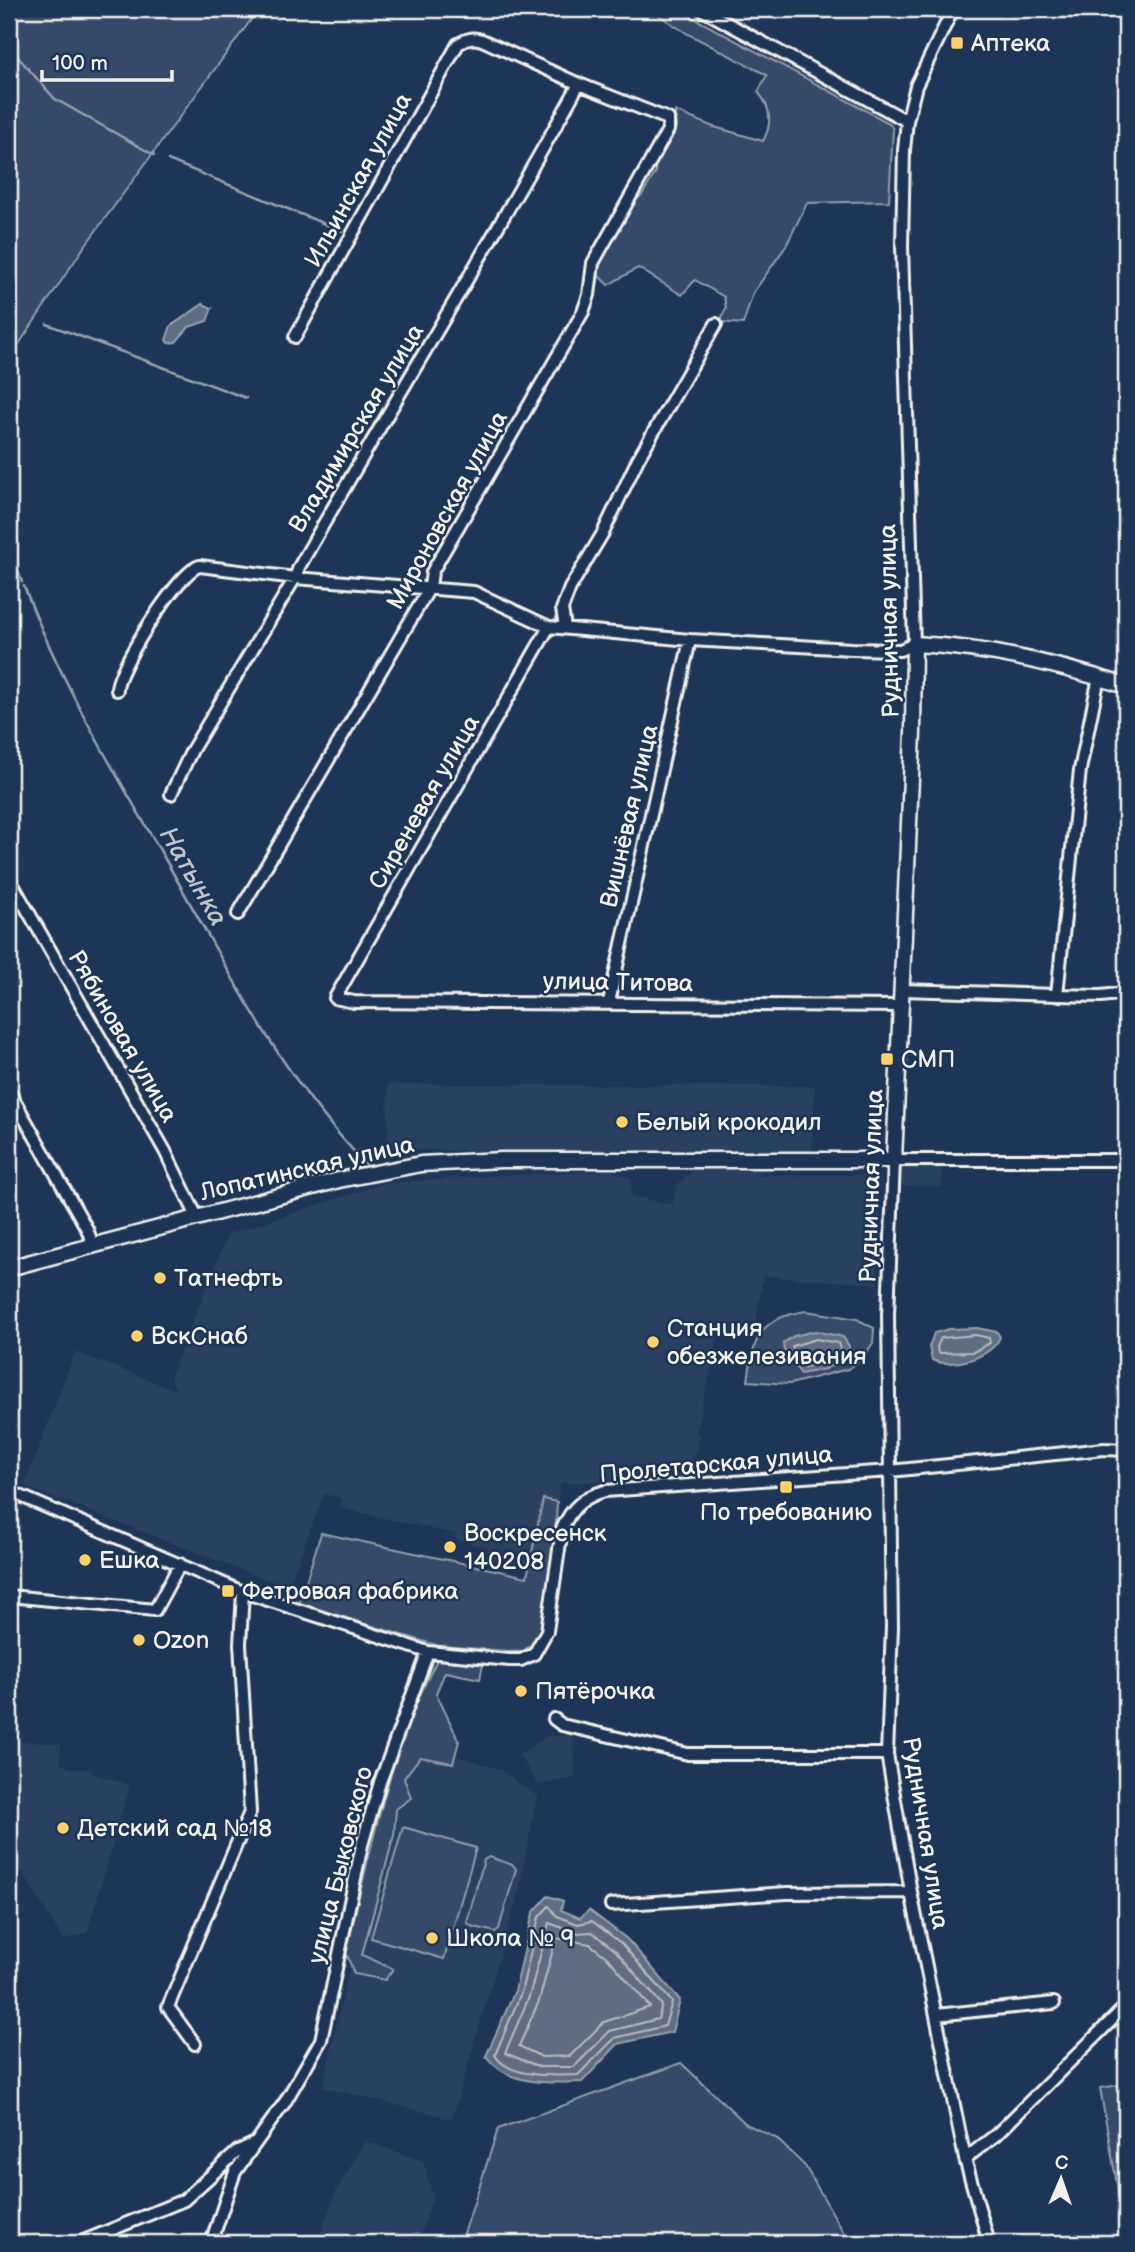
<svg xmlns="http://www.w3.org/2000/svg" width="1135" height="2252" font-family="'Balsamiq Sans',sans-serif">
<rect width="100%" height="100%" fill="#1d3557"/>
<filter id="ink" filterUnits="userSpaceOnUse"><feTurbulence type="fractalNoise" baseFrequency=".0143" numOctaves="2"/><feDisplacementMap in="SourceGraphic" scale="14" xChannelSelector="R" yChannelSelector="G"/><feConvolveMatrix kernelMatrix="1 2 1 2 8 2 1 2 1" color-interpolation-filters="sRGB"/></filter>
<g filter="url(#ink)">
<path fill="#2a4060" d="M388,1084L815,1086L812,1153L388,1150Z
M901,1165L942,1166V1187L900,1186Z
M696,1168L760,1172V1175H881L880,1197L875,1203L880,1208L877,1284L763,1276L754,1336L720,1329L696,1433L700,1434L689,1477L561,1483L557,1502L543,1499L529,1568L486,1557L488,1548L455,1539V1534L340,1508L342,1498L324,1494L288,1588L24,1486L75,1352L176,1390L170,1377L228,1234L385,1183L487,1176L611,1171L631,1178L632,1196L672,1205L677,1184Z
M547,1736H574L575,1778L538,1785L519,1755Z
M9,1740L61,1744L60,1764L75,1769H91L92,1774L130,1785L87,1933L63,1940L9,1849Z
M413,1743L500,1769L537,1796L519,1891L452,2119L323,2087L345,1985Z
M365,2141L423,2161L433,2196L418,2243H317L336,2191Z"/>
<path fill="#354a67" stroke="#949ea8" stroke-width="2" d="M9,9H259L84,247L9,359Z
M649,9H677L889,123L893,129L889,201L807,203L786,246L753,293L743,324L720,322L726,308L724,297L695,280L682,295L638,268L608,285L597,274L596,267L630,205L642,195L656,172L653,165L677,126L675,111L711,126L763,141C773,123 771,107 758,92L767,75L688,34Z
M806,1311L857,1319L874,1328L873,1343L861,1360L848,1369L790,1384L748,1381C754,1337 758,1319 806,1311Z
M543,1499L557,1502L553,1570L541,1639L521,1652L439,1646L299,1604L321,1533L527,1577Z
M437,1660L483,1664L480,1679L445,1672L436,1693L459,1741L453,1763L420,1757L404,1778L411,1798L396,1809L394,1835L362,1955L393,1969L385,1980L354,1974L346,1952C370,1854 389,1750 437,1660Z
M1123,1728H1126V1903L1120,1902Z
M403,1827L476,1848L444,1959L371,1938Z
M489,1857L513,1865L516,1869L499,1929L495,1932L471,1926L467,1922L484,1860Z
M681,2063L746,2124L776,2138L805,2166L850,2243H461L498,2129Z
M1126,2084V2236L1100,2088Z"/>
<path fill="#5e6d82" stroke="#9aa2ab" stroke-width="2" d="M203,304L212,308L207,321L189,327L176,342L168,343L166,340L171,326Z
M977,1328L997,1332L1000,1337C992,1358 951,1369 932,1360L929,1347L934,1333L949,1329Z
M815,1331L843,1337L849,1346L848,1357L825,1369L801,1374L784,1351L783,1343L794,1336Z
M548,1896L563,1901L561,1910L580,1918L589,1910L627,1939L680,2000L672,2032L618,2044L582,2082C549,2083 507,2086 486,2056L515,1991L533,1913Z"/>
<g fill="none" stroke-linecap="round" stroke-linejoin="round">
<path stroke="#b8bcbf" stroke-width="2" d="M976,1335L989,1338L990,1343L973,1352L938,1353L937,1347L941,1338Z
M816,1339L838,1343L841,1352L823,1363L804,1367L792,1346Z
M549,1906L557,1916L578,1924L592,1921L622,1944L672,2002L665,2026L615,2038L578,2075C555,2076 508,2078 495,2055L521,1993L539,1917Z
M549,1923L577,1933L592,1932L616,1951L662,2005L658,2019L610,2031L574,2067H540L505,2053L529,1997Z
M556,1938L590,1944L609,1959L650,2007L604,2022L570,2056L542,2057L519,2046L539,2001Z"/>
<path stroke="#9aa2ab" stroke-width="2.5" d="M9,47L55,99L154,155
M168,160L342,231
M47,324L246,398
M9,545L22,582
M24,586C59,678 108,761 157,845C221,955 276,1072 366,1164"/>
<defs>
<path id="minor" d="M701,9L907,121
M549,627L335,998L354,1002L901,1006
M565,627L562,609L570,588L603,533L638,459L716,324
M117,690C116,670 180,569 200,566L295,578L474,592L549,627L690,640L852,649L900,650L914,644L902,246L904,150L907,121L916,86L953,9
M171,794L192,750L295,578L299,567C391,405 489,248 579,84
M9,878L165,1151L197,1217
M238,914L430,587L432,572L583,312L589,295L593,263L668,130V119L579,84L482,40C472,37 467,39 458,44L295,337
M903,990L1057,995L1080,770L1099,677
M1057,995L1101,996L1126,993
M609,1002L690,640
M9,1091L87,1229L93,1245
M9,1491L243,1592L428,1652L509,1660H521L534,1654L547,1631L562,1529C571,1508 583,1497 605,1491L890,1471L1104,1449L1126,1450
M9,1596L155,1610L180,1564
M554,1719L562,1725L688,1754H887
M611,1905L787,1893L911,1892
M936,2015L1054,2003
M195,2044L168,2007L250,1812L240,1644L243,1592
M965,2159L997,2134L1122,2010
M79,2243L184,2200L238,2151L253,2144
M211,2243L235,2172L285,2102L321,2040L362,1845L380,1782L428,1652
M989,2243L965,2159L911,1892L887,1754L892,1627L888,1315L894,1160H1126"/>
<path id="major" d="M9,1268L339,1180L421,1164L502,1160H894L913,733L914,644C987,647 1058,664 1126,686"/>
</defs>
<use href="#minor" stroke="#f4f1e8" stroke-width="16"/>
<use href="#major" stroke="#f4f1e8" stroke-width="19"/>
<use href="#minor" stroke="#1d3557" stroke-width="10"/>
<use href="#major" stroke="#1d3557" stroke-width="14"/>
</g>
</g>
<g fill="#ffd166" stroke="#1d3557" stroke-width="2.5">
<rect x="950" y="36" width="14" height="14" rx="3.5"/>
<rect x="880" y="1052" width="14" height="14" rx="3.5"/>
<circle cx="622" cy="1122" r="7"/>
<circle cx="160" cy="1278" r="7"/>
<circle cx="137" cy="1336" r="7"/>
<circle cx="653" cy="1342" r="7"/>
<rect x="779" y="1480" width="14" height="14" rx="3.5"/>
<circle cx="450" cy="1547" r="7"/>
<circle cx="85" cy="1560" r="7"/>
<rect x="221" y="1584" width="14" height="14" rx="3.5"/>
<circle cx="139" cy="1640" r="7"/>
<circle cx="521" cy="1691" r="7"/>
<circle cx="63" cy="1828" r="7"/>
<circle cx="432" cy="1938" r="7"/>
</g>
<g text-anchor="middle" stroke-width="5" stroke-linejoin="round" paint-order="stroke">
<g font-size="24" fill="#f4f1e8" stroke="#1d3557" text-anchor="start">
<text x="971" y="51">Аптека</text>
<text x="901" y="1067">СМП</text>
<text x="636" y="1130">Белый крокодил</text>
<text x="174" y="1286">Татнефть</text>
<text x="667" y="1336">Станция<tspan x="667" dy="28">обезжелезивания</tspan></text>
<text x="151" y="1344">ВскСнаб</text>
<text x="786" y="1520" text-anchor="middle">По требованию</text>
<text x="464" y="1541">Воскресенск<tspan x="464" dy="28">140208</tspan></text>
<text x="99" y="1568">Ешка</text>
<text x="242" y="1599">Фетровая фабрика</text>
<text x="153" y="1648">Ozon</text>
<text x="535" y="1699">Пятёрочка</text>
<text x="77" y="1836">Детский сад №18</text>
<text x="446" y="1946">Школа № 9</text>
</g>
<g font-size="24" fill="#f4f1e8" stroke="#1d3557">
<text transform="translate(358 180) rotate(-61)" y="8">Ильинская улица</text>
<text transform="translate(356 428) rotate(-59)" y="8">Владимирская улица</text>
<text transform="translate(447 510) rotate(-61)" y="8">Мироновская улица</text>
<text transform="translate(889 621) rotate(-91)" y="8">Рудничная улица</text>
<text transform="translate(424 802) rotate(-60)" y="8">Сиреневая улица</text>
<text transform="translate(629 816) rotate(-77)" y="8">Вишнёвая улица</text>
<text transform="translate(618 982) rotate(1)" y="8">улица Титова</text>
<text transform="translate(123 1036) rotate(60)" y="8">Рябиновая улица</text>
<text transform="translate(307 1168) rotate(-13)" y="8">Лопатинская улица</text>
<text transform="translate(871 1186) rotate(-88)" y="8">Рудничная улица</text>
<text transform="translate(716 1464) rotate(-5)" y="8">Пролетарская улица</text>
<text transform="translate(926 1833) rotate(81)" y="8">Рудничная улица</text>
<text transform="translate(340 1865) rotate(-76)" y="8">улица Быковского</text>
</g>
<g font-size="26" font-style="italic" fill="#c0c3c4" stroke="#1d3557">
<text transform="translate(194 876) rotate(60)" y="9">Натынка</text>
</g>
</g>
<rect width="1135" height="2252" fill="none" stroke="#1d3557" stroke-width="35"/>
<rect x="18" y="18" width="1100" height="2217" fill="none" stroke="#f4f1e8" stroke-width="2.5" filter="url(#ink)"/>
<g transform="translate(1061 2179) rotate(2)" stroke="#1d3557" stroke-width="5" paint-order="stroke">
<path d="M0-5L12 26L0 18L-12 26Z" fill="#f4f1e8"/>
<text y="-10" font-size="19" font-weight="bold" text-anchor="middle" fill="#f4f1e8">С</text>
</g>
<path d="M42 70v10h130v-10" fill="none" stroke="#f4f1e8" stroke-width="3.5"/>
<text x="52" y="70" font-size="21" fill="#f4f1e8" stroke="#1d3557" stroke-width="5" paint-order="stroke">100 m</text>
</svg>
